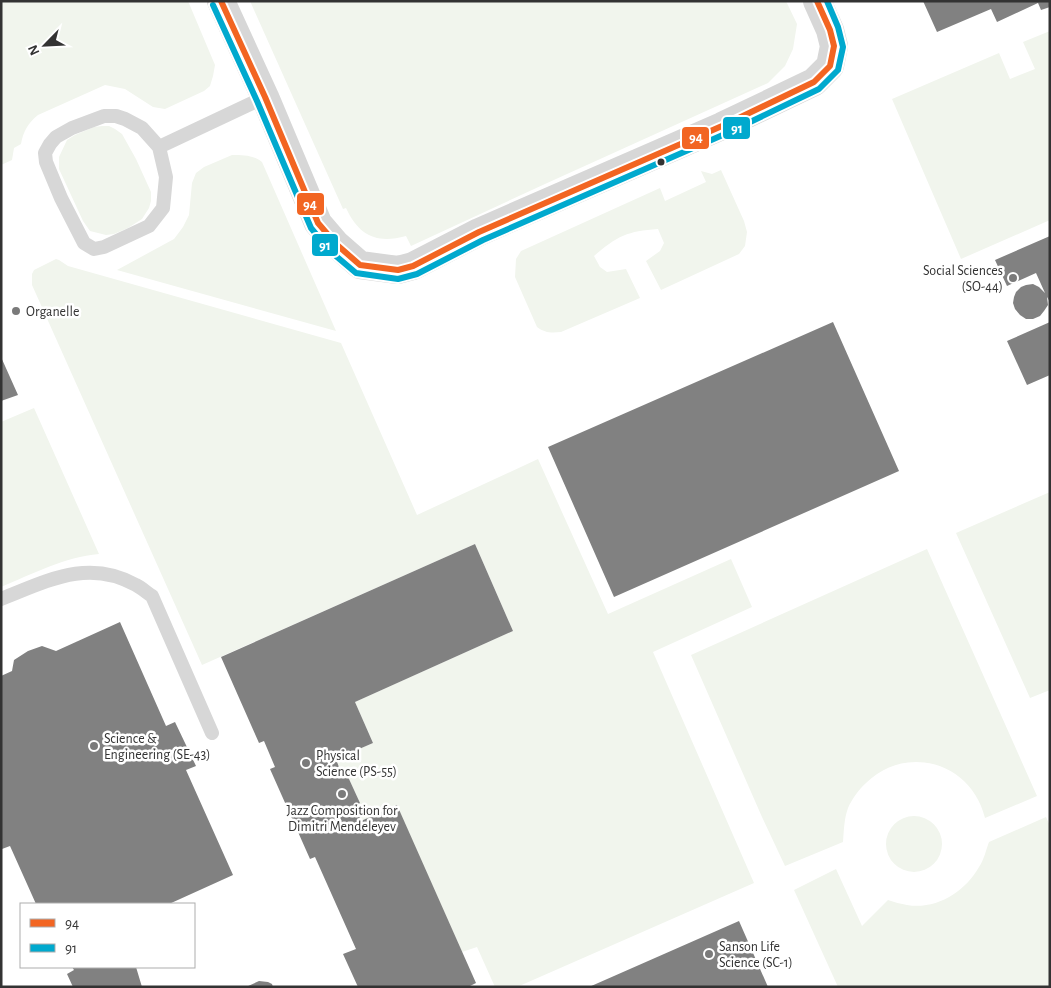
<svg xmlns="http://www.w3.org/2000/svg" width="1051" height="988" font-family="'Alegreya Sans',sans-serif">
<rect width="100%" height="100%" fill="#fff"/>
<path fill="#f1f5ed" d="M1,1H188L215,65L213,76L210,86L204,91L165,109L153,107L125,89L105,85L38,115C28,123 23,132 21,144L14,148L12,160L1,165Z
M250,1H786L797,24L793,49L785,66L768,83L545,184L411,246L406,236C377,244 359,236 346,208L343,209Z
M1050,31V220L961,259L892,99L999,53L1010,79L1035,69L1023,42Z
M102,126H109L115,129L122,134L136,159L151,192V201L149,208L142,219L128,228L114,234L106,235L90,231L83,221L59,169V157L67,140L75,135L94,127Z
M232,155C243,155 253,155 262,162L336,331L117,270L174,239L183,227L189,215L192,183L196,173L204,167Z
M721,170L744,221L747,232L745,246L739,254L661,290L646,261L660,251L664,243L658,229C628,231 617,236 594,256L600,267L607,272L626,269L640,298L561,332C551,333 545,333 537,327L515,277L516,259L521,251L660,188L665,201L706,182L701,171L712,174Z
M56,259L59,260L68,266L341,343L417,515L538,459L608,614L731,559L752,607L653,652L754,883L517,987H495L477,947L462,952L397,806L361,821L355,806L360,803L344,768L340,770L336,759L373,743L355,702L513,631L475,544L202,665L32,285V274L34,270Z
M34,408L99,554C65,557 32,574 1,587V422Z
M1050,492V690L1030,698L956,533Z
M927,549L1037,796L985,818C972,763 907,743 866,783C859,789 852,799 848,808C844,819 844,830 843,842L785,866L762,817L691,655Z
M886 844a28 28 0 1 1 56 0a28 28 0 1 1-56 0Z
M1046,817L1050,826V987H838L794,890L836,869L862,926L888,900C894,902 901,904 907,905C936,910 965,892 979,867C984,860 986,850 989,842Z"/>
<path fill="#818181" d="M923,1H1050V7L1041,10L1038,3L997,22L991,9L937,32Z
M1050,236V302L1047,297L1048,305L1044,311L1040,316L1033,319H1026L1020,315L1015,309L1013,303L1014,297L1016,292L1021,287L1026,285L1033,284L1039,287L1045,293L1036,273L1007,286L995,260Z
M833,322L899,471L614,597L548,447Z
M1050,322V375L1027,385L1007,341Z
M1,357L18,395L1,401Z
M475,544L513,631L355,702L373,743L336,759L340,770L344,768L360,803L355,806L361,821L397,805L476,983L468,987H358L343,954L356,949L315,857L310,859L270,769L275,767L264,741L259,743L221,657Z
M120,622L166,726L175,722L196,766L186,770L233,875L169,904H36L10,846L2,849L1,847V676L12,671L14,660L28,651L42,646L56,651Z
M739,921L768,987H589Z
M72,967H136L142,987H73L67,974L74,970Z
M259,981L268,982L272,984L273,987H246Z"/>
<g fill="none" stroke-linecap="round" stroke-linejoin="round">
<path stroke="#d7d7d7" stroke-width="14" d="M104,116H116L125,119L142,128L159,147L166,177L163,208L149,226L104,247L94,249L84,243L61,198L46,162L45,153L50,144L56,137L72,128Z
M159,147L265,97
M1,599C47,581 88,558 136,585C142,588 147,593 152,596L212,733"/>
<path stroke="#d7d7d7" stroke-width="28" d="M221,1L265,97L318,223L336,244L360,265L398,270L413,266L479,232L722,126L814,82L830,66L834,46L830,30L817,1"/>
<defs>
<path id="bus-1" d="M221,1L265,97L318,223L336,244L360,265L398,270L413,266L479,232L722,126L814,82L830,66L834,46L830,30L817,1"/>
<path id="bus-2" d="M213,5L257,101L311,228L330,251L356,273L398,279L417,274L483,240L725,134L819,89L838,70L843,47L838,27L827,1"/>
</defs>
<use href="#bus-1" stroke="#fff" stroke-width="10"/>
<use href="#bus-2" stroke="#fff" stroke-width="10"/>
<use href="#bus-1" stroke="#f26522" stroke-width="6"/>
<use href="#bus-2" stroke="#00a9ce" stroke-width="6"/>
</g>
<circle fill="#333" stroke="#fff" stroke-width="2" cx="661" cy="162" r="4.5"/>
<g fill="#7a7a7a" stroke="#fff" stroke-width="2">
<circle cx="1013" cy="278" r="5"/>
<circle cx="16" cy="311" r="5"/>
<circle cx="94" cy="746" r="5"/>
<circle cx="306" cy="763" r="5"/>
<circle cx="342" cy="794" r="5"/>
<circle cx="709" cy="954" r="5"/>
</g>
<g text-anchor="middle" stroke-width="5" stroke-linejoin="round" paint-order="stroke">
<g font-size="14" fill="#333" stroke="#fff" text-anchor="start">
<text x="1003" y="275" text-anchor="end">Social Sciences<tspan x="1003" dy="16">(SO-44)</tspan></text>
<text x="26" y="316">Organelle</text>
<text x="104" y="743">Science &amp;<tspan x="104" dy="16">Engineering (SE-43)</tspan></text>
<text x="316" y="760">Physical<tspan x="316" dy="16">Science (PS-55)</tspan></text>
<text x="342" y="815" text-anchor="middle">Jazz Composition for<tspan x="342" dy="16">Dimitri Mendeleyev</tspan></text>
<text x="719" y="951">Sanson Life<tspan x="719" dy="16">Science (SC-1)</tspan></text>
</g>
</g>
<g stroke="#fff" stroke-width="2">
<rect x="722" y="116" width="29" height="24" rx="5" fill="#00a9ce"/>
<rect x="681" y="126" width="29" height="24" rx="5" fill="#f26522"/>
<rect x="296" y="192" width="29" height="24" rx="5" fill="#f26522"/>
<rect x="311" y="233" width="28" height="24" rx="5" fill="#00a9ce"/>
</g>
<g font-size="14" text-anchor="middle" font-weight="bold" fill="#fff">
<text x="737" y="133">91</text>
<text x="696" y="142">94</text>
<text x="310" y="209">94</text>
<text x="325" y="250">91</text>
</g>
<rect width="1051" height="988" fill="none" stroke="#333333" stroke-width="5"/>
<rect x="20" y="903" width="175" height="65" fill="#ffffff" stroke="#adadad"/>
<rect x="30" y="919" width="25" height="8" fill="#f26522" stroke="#adadad"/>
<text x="65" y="928" font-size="15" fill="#333333">94</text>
<rect x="30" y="944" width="25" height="8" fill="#00a9ce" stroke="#adadad"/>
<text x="65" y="953" font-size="15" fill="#333333">91</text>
<g transform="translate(45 45) rotate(246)" stroke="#ffffff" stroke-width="4" paint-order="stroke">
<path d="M0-4L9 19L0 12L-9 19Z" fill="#333333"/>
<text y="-8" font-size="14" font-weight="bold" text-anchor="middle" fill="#333333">N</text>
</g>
</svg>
